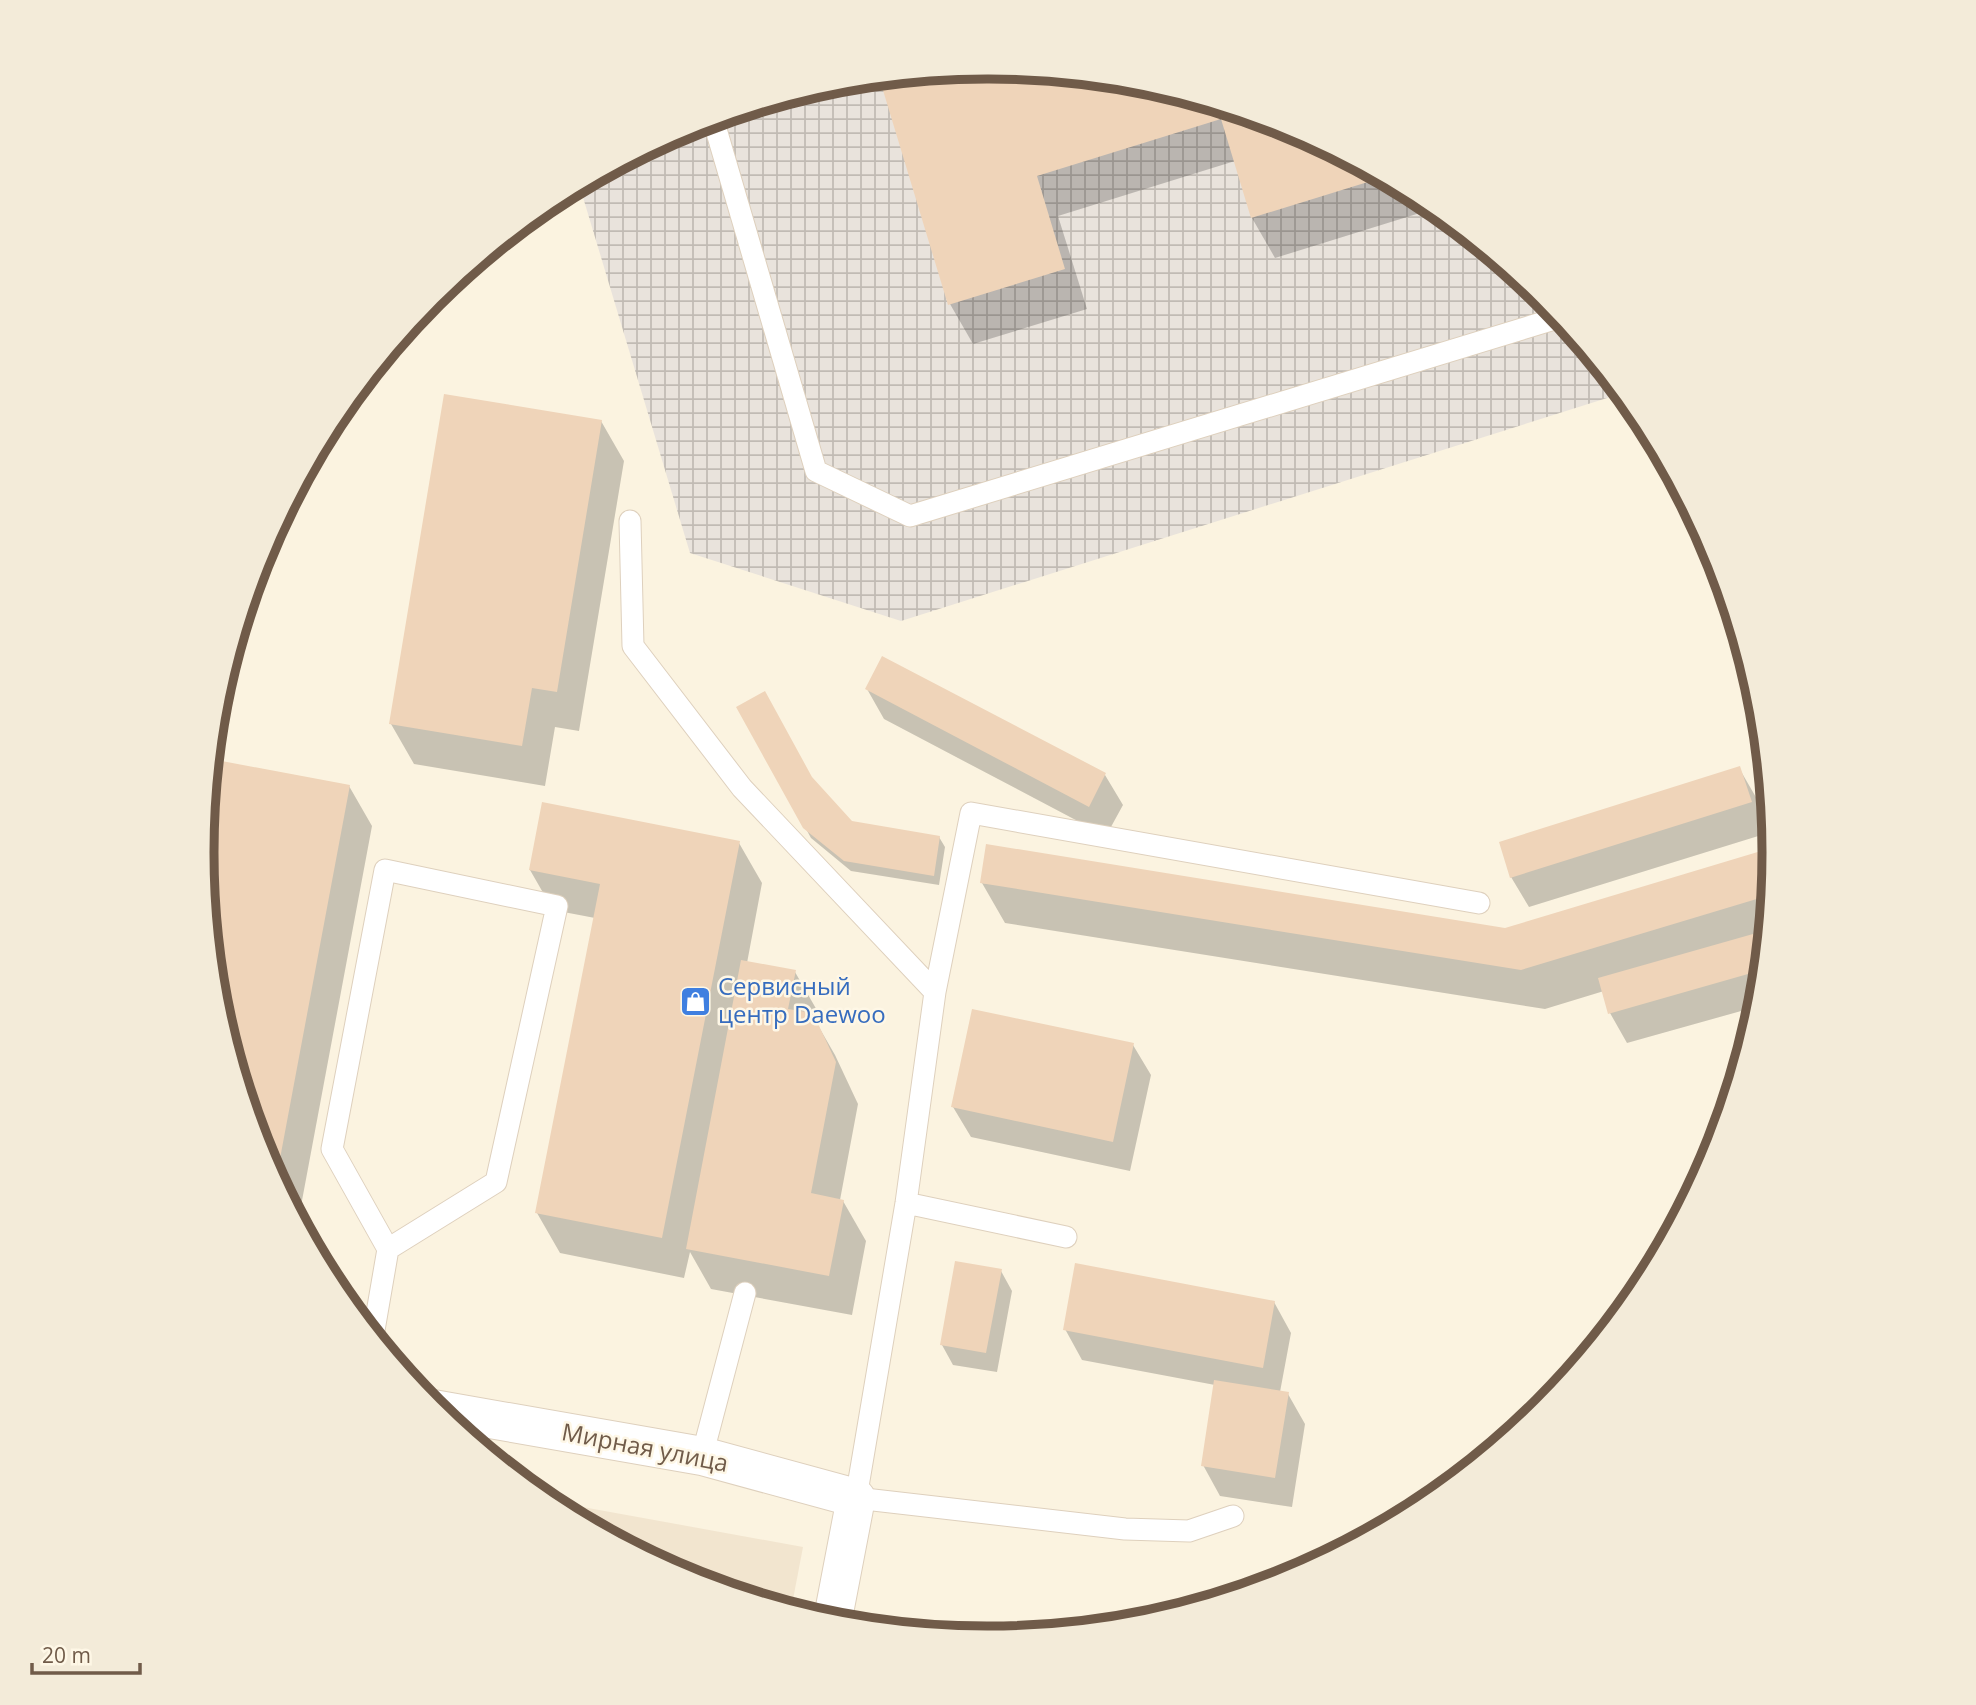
<svg xmlns="http://www.w3.org/2000/svg" width="1976" height="1705" font-family="'Open Sans',sans-serif">
<defs>
<pattern id="industrial-grid" width="8" height="8" patternUnits="userSpaceOnUse" patternTransform="scale(1.75)"><rect width="8" height="8" fill="#e9e3dc"/><path d="M0 4h8M4 0v8" fill="none" stroke="#c1bbb4"/></pattern>
</defs>
<rect width="100%" height="100%" fill="#fbf3e0"/>
<path fill="#f2e5cf" d="M544,1500L803,1547L791,1610L687,1579L551,1506Z"/>
<path fill="url(#industrial-grid)" d="M988,67L1142,82L1289,126L1425,199L1544,297L1623,393L901,621L690,553L579,184L688,126L835,82Z"/>
<path fill="#0003" d="M988,66L1142,82L1289,126L1425,199L1436,208L1275,258L1252,218L1235,161L1058,216L1087,309L973,344L950,304L881,77Z
M601,421L624,461L579,731L555,727L545,786L414,764L391,724Z
M867,689L1105,775L1123,805L1106,836L884,719Z
M739,707L811,779L852,823L939,837L945,847L939,885L851,871L811,838Z
M211,761L349,786L372,826L298,1222L262,1153L217,1005L202,852Z
M1739,768L1757,799L1768,833L1529,907L1511,877Z
M739,843L762,883L747,963L795,972L818,1012L816,1022L835,1055L858,1104L840,1200L843,1201L866,1241L852,1315L711,1289L690,1252L684,1278L560,1253L537,1213L595,918L553,910L530,870Z
M1760,853L1772,874L1765,943L1757,945L1764,956L1759,1006L1627,1043L1610,1013L1604,991L1545,1009L1005,923L982,883L1505,930Z
M1133,1045L1151,1075L1130,1171L971,1137L953,1107Z
M1001,1271L1012,1291L997,1372L953,1365L942,1345Z
M1274,1302L1291,1333L1280,1392L1288,1394L1305,1424L1292,1507L1220,1496L1203,1465L1215,1385L1082,1360L1065,1329Z"/>
<path fill="#efd4b9" d="M988,67L1142,82L1289,126L1384,177L1251,218L1221,119L1037,176L1065,269L948,305L879,77Z
M444,394L602,420L557,692L532,688L522,746L389,724Z
M882,656L1106,773L1089,807L865,689Z
M765,691L812,777L852,821L940,836L934,876L844,861L803,828L736,707Z
M211,759L350,785L276,1180L262,1153L217,1005L202,852Z
M1740,766L1752,802L1510,878L1499,842Z
M542,802L740,841L662,1238L535,1213L600,884L529,870Z
M986,844L1505,928L1761,851L1771,884L1770,895L1521,970L980,883Z
M1753,934L1762,970L1608,1014L1598,978Z
M741,960L796,970L788,1009L813,1013L836,1062L811,1193L844,1200L829,1276L686,1249Z
M972,1009L1134,1043L1113,1142L951,1107Z
M955,1261L1002,1269L986,1353L940,1345Z
M1075,1263L1275,1301L1263,1368L1063,1330Z
M1214,1380L1289,1392L1275,1478L1201,1466Z"/>
<g fill="none" stroke-linecap="round" stroke-linejoin="round">
<defs>
<path id="service" d="M713,119L816,471L910,516L1561,317
M630,521L633,646L742,788L935,992L906,1203L856,1498L1125,1529L1189,1531L1233,1516
M935,992L971,813L1479,903
M906,1203L1066,1237
M373,1336L388,1249L332,1149L385,870L557,906L496,1182L388,1249
M702,1456L745,1293"/>
<path id="minor" d="M433,1409L702,1456L856,1498L832,1623"/>
</defs>
<use href="#service" stroke="#ded0bd" stroke-width="23"/>
<use href="#minor" stroke="#ded0bd" stroke-width="40"/>
<use href="#service" stroke="#fff" stroke-width="21"/>
<use href="#minor" stroke="#fff" stroke-width="38"/>
</g>
<defs>
<symbol id="shop-square" viewBox="-11 -11 22 22"><rect x="-9" y="-9" width="18" height="18" rx="4" fill="#3f7fe0" stroke="#fef7e6"/><path d="M-5-2.5h2.3a2.7 3.5 0 0 1 5.4 0H5L5.5 6h-11ZM-1.5-2.5h3a1.5 2.3 0 0 0-3 0Z" fill="#fff"/></symbol>
</defs>
<g fill-rule="evenodd">
<use href="#shop-square" x="678" y="984" width="35" height="35"/>
</g>
<g text-anchor="middle" stroke-width="5" stroke-linejoin="round" paint-order="stroke">
<g font-size="24" fill="#366cbe" stroke="#fef7e6" text-anchor="start">
<text x="718" y="995">Сервисный<tspan x="718" dy="28">центр Daewoo</tspan></text>
</g>
<g font-size="24" fill="#705b49" stroke="#fef7e6">
<text transform="translate(645 1448) rotate(11)" y="8">Мирная улица</text>
</g>
</g>
<path d="M0 0H1976V1705H0ZM987 79H989A773 773 0 0 1 1762 852V853A773 773 0 0 1 989 1626H987A773 773 0 0 1 214 853V852A773 773 0 0 1 987 79Z" fill="#f3ebd9" fill-rule="evenodd"/>
<path fill="none" stroke="#705b49" stroke-width="9" d="M987 79H989A773 773 0 0 1 1762 852V853A773 773 0 0 1 989 1626H987A773 773 0 0 1 214 853V852A773 773 0 0 1 987 79Z"/>
<path d="M32 1663v10h108v-10" fill="none" stroke="#705b49" stroke-width="3.5"/>
<text x="42" y="1663" font-size="21" fill="#705b49" stroke="#fef7e6" stroke-width="5" paint-order="stroke">20 m</text>
</svg>
